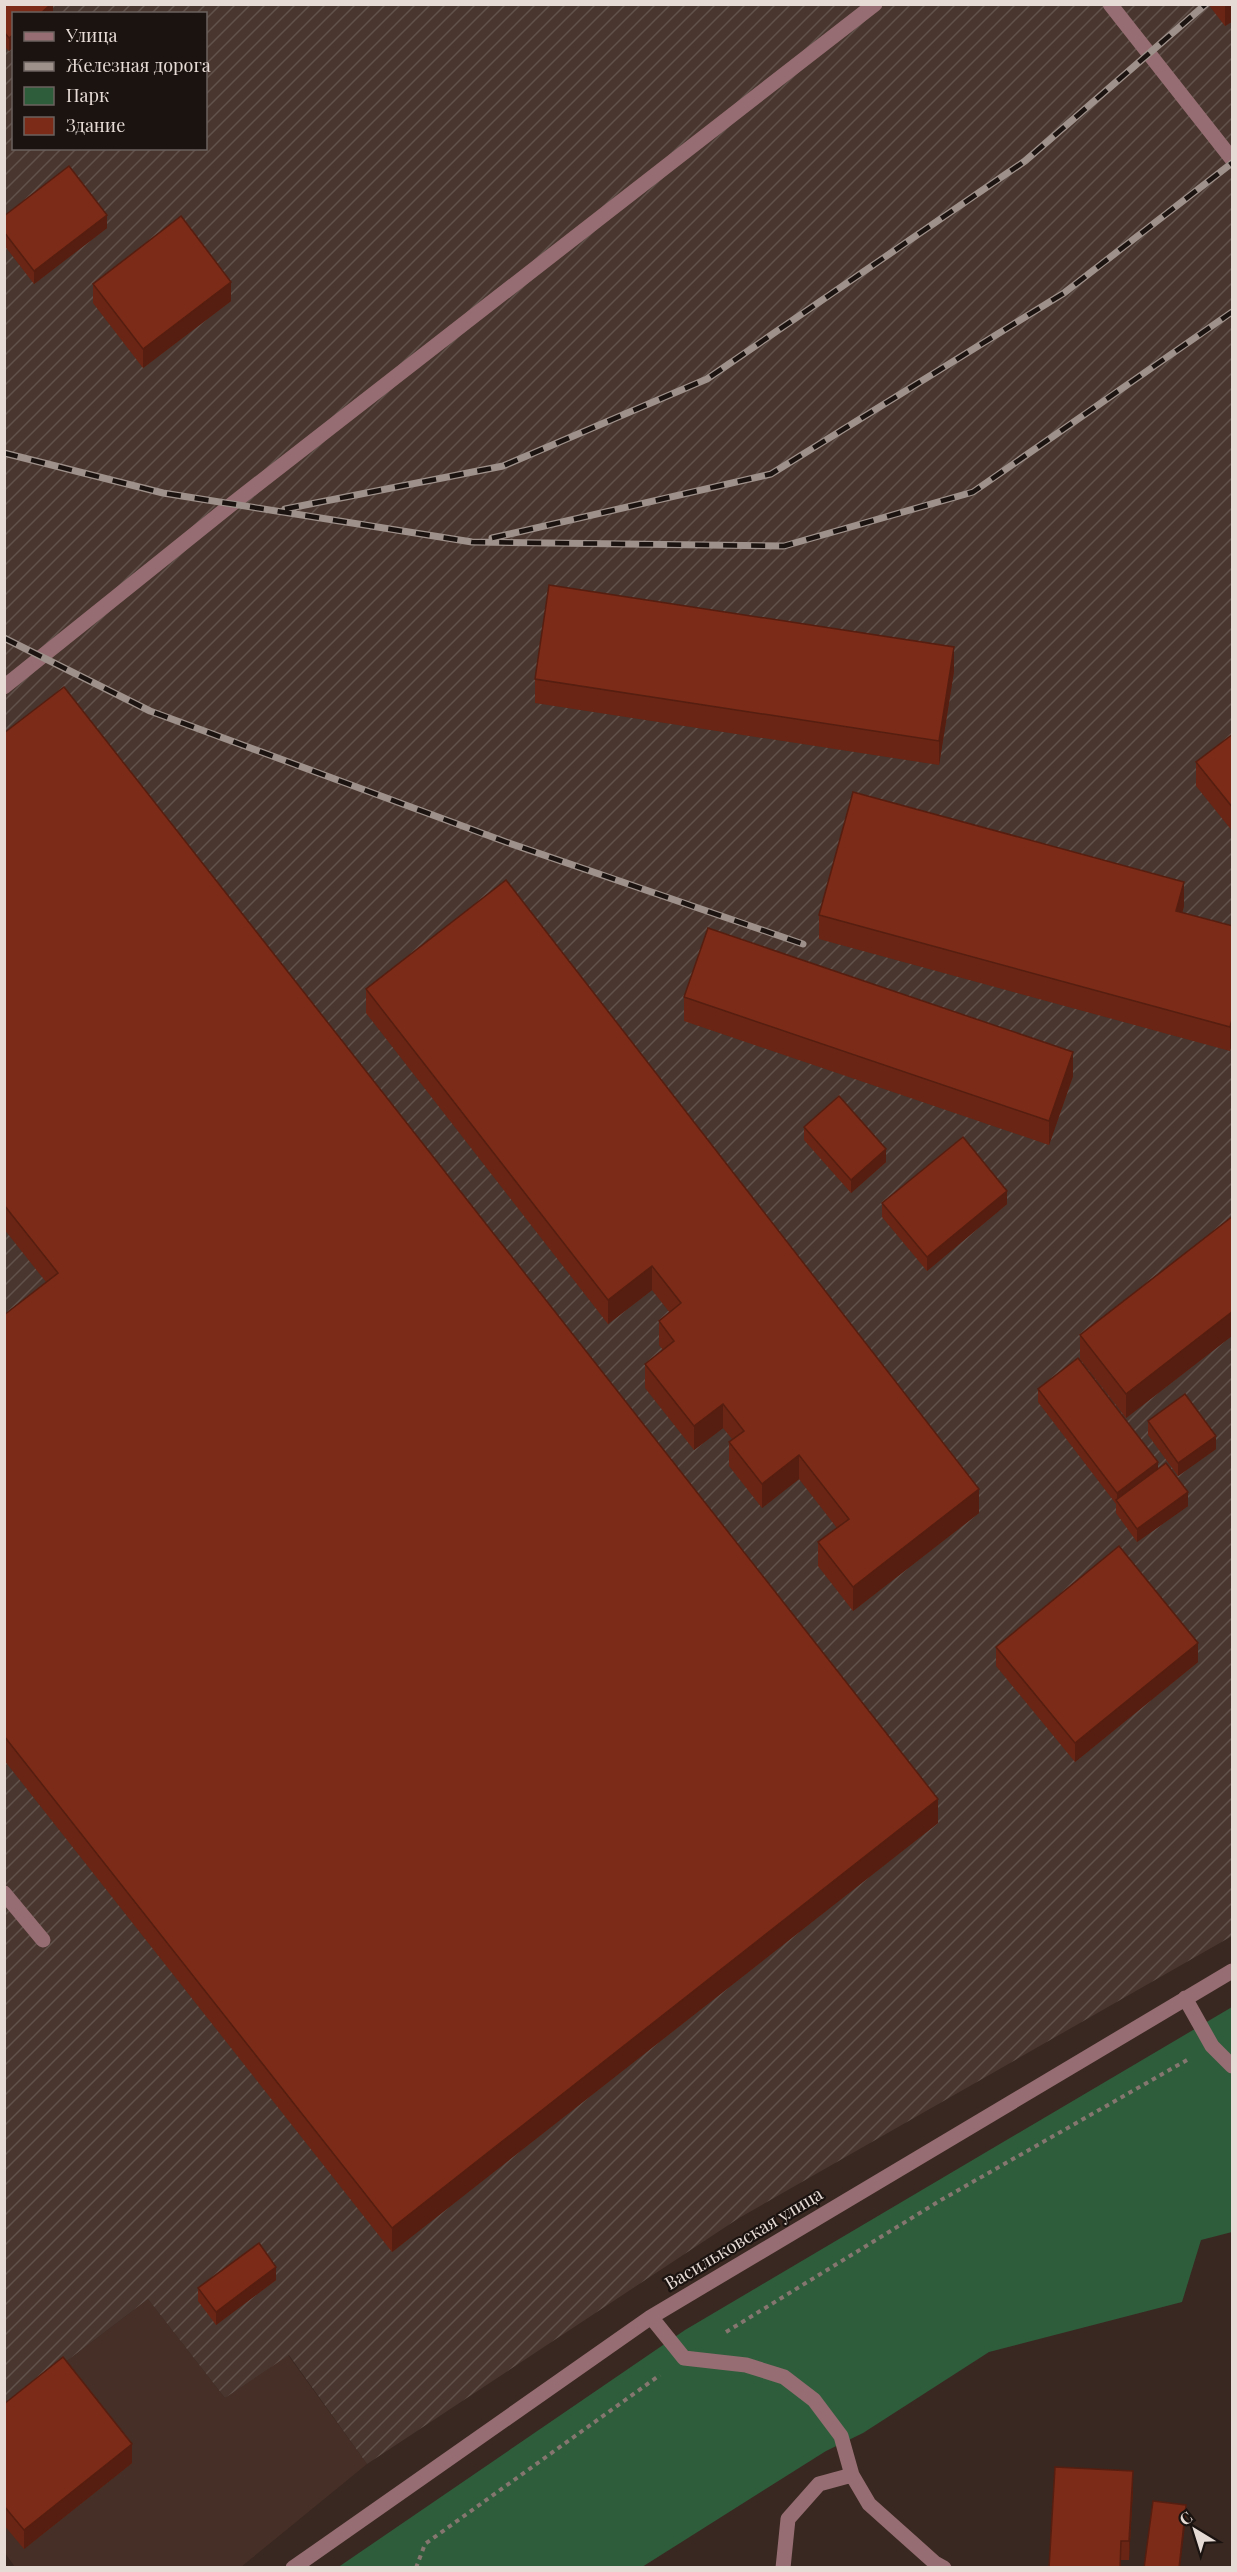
<svg xmlns="http://www.w3.org/2000/svg" width="1237" height="2572" font-family="'Playfair Display',serif">
<defs>
<pattern id="industrial-furrows" width="10" height="10" patternUnits="userSpaceOnUse" patternTransform="scale(1.5)"><rect width="10" height="10" fill="#48362f"/><path d="M-1 1l2-2M0 10L10 0M9 11l2-2" fill="none" stroke="#62524c"/></pattern>
</defs>
<rect width="100%" height="100%" fill="#392821"/>
<path fill="#462f26" d="M148,2299L225,2398L288,2355L367,2464L241,2567H15L5,2553V2408Z"/>
<path fill="url(#industrial-furrows)" fill-rule="evenodd" d="M5,5H1232V1936L739,2218L367,2464L289,2355L225,2398L148,2299L5,2408ZM14,14H206V148H14Z"/>
<path fill="#2e5d3b" d="M1232,2007V2232L1201,2240L1182,2302L989,2352L863,2433L826,2451L642,2567L337,2568L685,2330Z"/>
<g fill="none" stroke-linecap="round" stroke-linejoin="round">
<path stroke="#857670" stroke-width="4" stroke-dasharray="4.5 4.5" stroke-linecap="butt" d="M726,2332L941,2200L1187,2060
M416,2568L425,2544L660,2375"/>
<path stroke="#966d72" stroke-width="15" d="M1110,4L1232,159
M4,687L232,504L875,4
M4,1893L43,1940
M1185,1998L1212,2046L1232,2066
M651,2317L684,2358L746,2365L784,2377L814,2400L841,2436L852,2475L869,2504L935,2563L944,2568
M293,2568L651,2317L1232,1971
M783,2568L788,2519L819,2484L852,2475"/>
<defs>
<path id="rail" d="M4,453L163,493L472,542L784,546L973,492L1232,312
M285,509L503,466L707,379L1025,161L1206,4
M492,538L771,474L1064,293L1232,163
M4,638L150,711L506,842L803,944"/>
</defs>
<use href="#rail" stroke="#9e908a" stroke-width="7"/>
<use href="#rail" stroke="#1a1310" stroke-width="4.5" stroke-dasharray="14" stroke-linecap="butt"/>
</g>
<path fill="#6a2514" d="M4,4H53V14L9,51L4,46Z
M1208,4H1233V21L1225,26Z
M4,216L107,228L34,284L4,245Z
M93,284L231,301L143,368L93,303Z
M954,671L939,765L535,703V679Z
M4,733L938,1823L392,2252L4,1760V1315L46,1282L4,1229Z
M1233,734V832L1196,786V762Z
M1184,906L1182,913L1233,926V1040L1230,1051L819,939V915Z
M366,989L979,1513L853,1611L818,1566V1542L837,1528L799,1479L762,1508L729,1466V1442L732,1439L723,1428L694,1450L645,1388V1364L663,1350L659,1345V1321L670,1313L652,1290L608,1324L366,1013Z
M684,997L1073,1076L1049,1145L684,1021Z
M804,1127L886,1162L851,1193L804,1140Z
M882,1203L1007,1204L927,1271L882,1217Z
M1233,1216V1335L1126,1418L1080,1359V1335Z
M1038,1389L1158,1469L1188,1506L1137,1542L1116,1513V1504L1038,1402Z
M1148,1421L1216,1449L1178,1476L1148,1435Z
M996,1647L1198,1662L1075,1762L996,1666Z
M276,2280L216,2325L198,2301V2288Z
M4,2404L132,2463L24,2549L4,2525Z
M1133,2490L1129,2560H1121V2568H1049Z"/>
<path fill="#561e10" d="M51,4H53V14H40Z
M1225,4H1233V21L1225,26Z
M14,34V47L9,51V38Z
M107,215V228L34,284V271Z
M231,282V301L143,368V349Z
M954,647V671L939,765V741Z
M1184,882V906L1176,935V911Z
M1233,1016V1040L1230,1051V1027Z
M1073,1052V1076L1049,1145V1121Z
M886,1149V1162L851,1193V1180Z
M1007,1191V1204L927,1271V1257Z
M652,1266V1290L608,1324V1300Z
M1233,1311V1335L1126,1418V1394Z
M723,1404V1428L694,1450V1426Z
M1216,1436V1449L1178,1476V1463Z
M799,1455V1479L762,1508V1484Z
M1158,1462V1475L1117,1501V1493Z
M979,1489V1513L853,1611V1587Z
M1188,1492V1506L1137,1542V1529Z
M1198,1643V1662L1075,1762V1743Z
M938,1799V1823L392,2252V2228Z
M276,2267V2280L216,2325V2312Z
M132,2444V2463L24,2549V2530Z
M1133,2471V2490L1129,2560V2541Z
M1186,2505V2518L1180,2568H1179Z"/>
<path fill="#7b2b17" stroke="#561e10" stroke-width="1.5" d="M4,4H51L40,14H14V34L9,38L4,32Z
M69,166L107,215L34,271L4,232V216Z
M181,216L231,282L143,349L93,284Z
M549,585L954,647L939,741L535,679Z
M64,687L938,1799L392,2228L4,1736V1315L58,1273L4,1205V733Z
M1233,734V808L1196,762Z
M853,792L1184,882L1176,911L1233,926V1016L1230,1027L819,915Z
M506,880L979,1489L853,1587L818,1542L849,1519L799,1455L762,1484L729,1442L744,1431L723,1404L694,1426L645,1364L674,1341L659,1321L681,1303L652,1266L608,1300L366,989Z
M708,928L1073,1052L1049,1121L684,997Z
M839,1096L886,1149L851,1180L804,1127Z
M963,1137L1007,1191L927,1257L882,1203Z
M1233,1216V1311L1126,1394L1080,1335Z
M1078,1358L1158,1462L1117,1493L1038,1389Z
M1185,1394L1216,1436L1178,1463L1148,1421Z
M1166,1463L1188,1492L1137,1529L1116,1500Z
M1119,1546L1198,1643L1075,1743L996,1647Z
M259,2243L276,2267L216,2312L198,2288Z
M63,2357L132,2444L24,2530L4,2506V2404Z
M1055,2467L1133,2471L1129,2541H1121L1120,2568H1049Z
M1153,2501L1186,2505L1179,2568H1144Z"/>
<g text-anchor="middle" stroke-width="4.5" stroke-linejoin="round" paint-order="stroke">
<g font-size="18" fill="#e7dbd6" stroke="#1a1310">
<text transform="translate(744 2239) rotate(-31)" y="6">Васильковская улица</text>
</g>
</g>
<rect width="1237" height="2572" fill="none" stroke="#e7dbd6" stroke-width="12"/>
<rect x="12" y="12" width="195" height="138" fill="#1a1310" stroke="#6c635f" stroke-width="1.5"/>
<rect x="24" y="32" width="30" height="9" fill="#966d72" stroke="#6c635f" stroke-width="1.5"/>
<text x="66" y="42" font-size="18" fill="#e7dbd6">Улица</text>
<rect x="24" y="62" width="30" height="9" fill="#9e908a" stroke="#6c635f" stroke-width="1.5"/>
<text x="66" y="72" font-size="18" fill="#e7dbd6">Железная дорога</text>
<rect x="24" y="87" width="30" height="18" fill="#2e5d3b" stroke="#6c635f" stroke-width="1.5"/>
<text x="66" y="102" font-size="18" fill="#e7dbd6">Парк</text>
<rect x="24" y="117" width="30" height="18" fill="#7b2b17" stroke="#6c635f" stroke-width="1.5"/>
<text x="66" y="132" font-size="18" fill="#e7dbd6">Здание</text>
<g transform="translate(1195 2530) rotate(322)" stroke="#1a1310" stroke-width="4.5" paint-order="stroke">
<path d="M0-4.5L10 22L0 15L-10 22Z" fill="#e7dbd6"/>
<text y="-9" font-size="16" font-weight="bold" text-anchor="middle" fill="#e7dbd6">С</text>
</g>
</svg>
